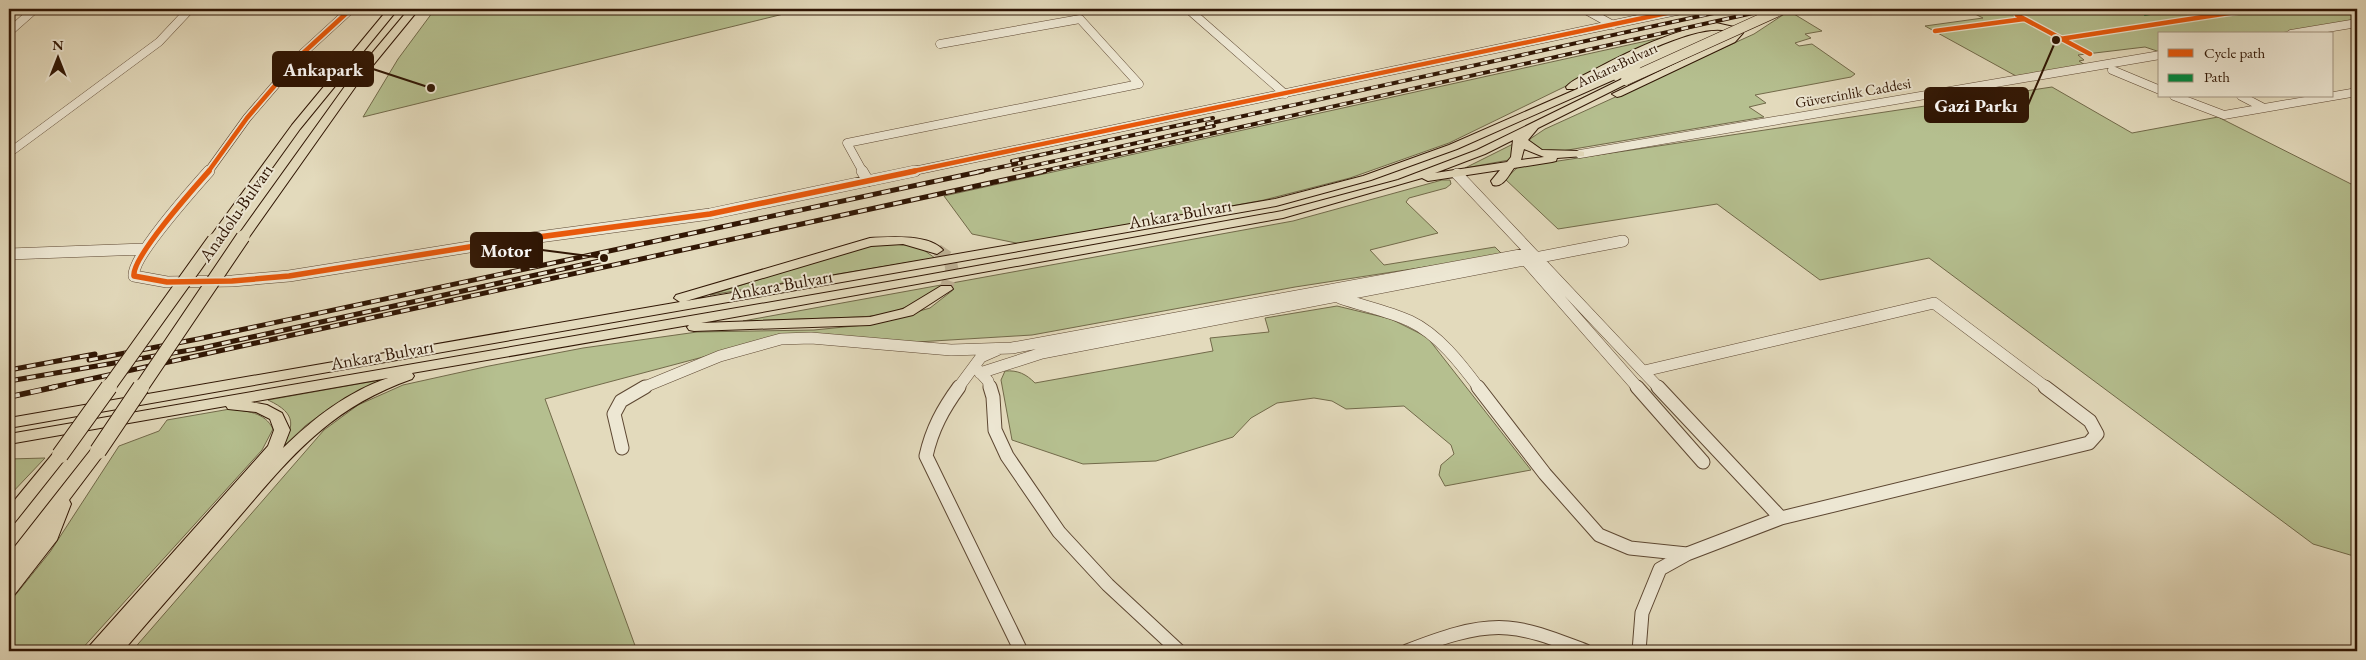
<svg xmlns="http://www.w3.org/2000/svg" width="2366" height="660" font-family="'EB Garamond',serif">
<rect width="100%" height="100%" fill="#e3dabc"/>
<filter id="stains"><feTurbulence type="fractalNoise" baseFrequency=".004" numOctaves="4"/><feColorMatrix values="0 0 0 0 .2 0 0 0 0 .09 0 0 0 0 .02 0 0 0 .5 -.17"/></filter>
<radialGradient id="worn" r=".72"><stop offset=".6" stop-color="#630" stop-opacity="0"/><stop offset="1" stop-color="#630" stop-opacity=".3"/></radialGradient>
<path fill="#b5bf8f" stroke="#726a4a" d="M435,9H804L363,117L398,59Z
M1965,9H2339L2357,16V21L2274,34H2160V52L2145,47L2078,55L2084,60L2079,61L2085,65L2016,76L1925,26L1983,18Z
M1789,11L1822,31L1805,34L1811,38L1795,43L1799,46L1812,44L1855,74L1851,77L1755,95L1766,103L1749,107L1764,117L1556,152L1539,150L1529,142L1530,139L1545,129L1754,34Z
M1669,36L1449,143L1350,178L1264,200L1021,244L972,234L944,196Z
M2052,87L2132,133L2218,117L2357,187V557L2313,544L1929,258L1820,280L1717,204L1558,229L1505,179L1518,167Z
M1513,144L1514,158L1509,160L1465,168Z
M1442,180H1450L1451,184L1446,188L1409,198L1406,202L1438,233L1370,250L1384,265L1495,247L1503,255L1295,287L1032,335L917,342L782,336L545,399L637,651H132L324,430L358,405L403,385L489,366L583,348L697,332L814,330L874,324L930,308L953,290L939,289L911,305L888,314L862,317L743,321L1293,221Z
M891,244L918,246L935,258L710,295L861,247Z
M1337,306L1391,319L1427,337L1531,470L1445,486L1439,475L1441,465L1454,454L1451,445L1404,406L1346,409L1332,401L1314,398L1277,403L1251,418L1233,437L1156,461L1083,464L1012,440L1001,380L1005,371C1018,370 1026,374 1035,383L1213,351L1210,338L1269,332L1265,318Z
M386,379L328,409L305,426L278,452C295,427 298,414 268,400Z
M230,409C246,411 265,412 273,429L262,450L80,651H9V603L50,552L119,446L159,431L167,420Z
M45,458L9,496V459Z"/>
<g fill="none" stroke-linecap="round" stroke-linejoin="round">
<path stroke="#bfb397" stroke-width="13" stroke-dasharray="13 6" stroke-linecap="butt" d="M937,250L950,259L952,270L946,289"/>
<defs>
<path id="minor-far2" d="M1188,9L1285,94
M1584,9L1613,25
M9,32L35,9
M2291,34L2357,23
M2112,70L2160,90
M2174,96L2224,115L2357,92
M2241,96L2264,108
M9,153L159,42L190,9
M1580,154L2160,55
M208,172L247,118L302,54L351,9
M863,172L847,143L1139,84L1080,19L940,44
M909,172L1686,9"/>
<path id="minor-far1" d="M209,171C194,188 131,258 134,276L167,282L232,281L289,276L494,243L710,214L915,171
M862,171L868,181
M1457,174L1659,388
M9,254L144,249
M1523,257L1638,388
M1340,298C1363,306 1388,311 1410,321C1438,334 1461,364 1479,388
M975,367L988,381L990,388
M1644,371L1934,303L2047,388
M980,373L1042,353L1623,241
M642,388L720,356L781,339L811,338L951,350L1012,348L1531,253
M958,388L981,357L997,350"/>
<path id="minor" d="M959,387C943,409 932,429 926,456L1021,651
M990,387L993,397L995,430L1007,456L1059,532L1108,585L1179,651
M1478,387L1545,474L1599,535L1630,548L1687,554
M1637,387L1703,462
M1658,387L1781,518
M622,448L614,414L621,401L645,387
M1407,651C1438,639 1475,625 1508,628C1535,630 1561,642 1586,651
M1639,651L1642,613L1660,569L1687,554L1781,518L2089,443L2097,434L2090,421L2045,387"/>
<path id="major" d="M388,9H398L300,129L218,243H210L208,240L210,237L292,125Z
M409,9H419L356,86L247,240H239L237,237L239,234L348,82Z
M2342,9L2357,10V16Z
M1716,23L1734,27L1743,33L1735,42L1621,96L1617,97L1612,94L1729,38L1732,33C1703,16 1603,72 1575,89H1567L1566,87C1572,80 1584,75 1592,71C1631,50 1673,30 1716,23Z
M1616,72L1621,75L1620,77L1457,149L1371,180L1276,206L9,428V418L680,302L674,298L676,295L870,238C890,237 929,234 943,250L937,254L903,244L871,246L686,301L1275,199L1363,176L1449,145Z
M1626,77L1630,78V82L1538,128L1528,140L1542,150L1580,151L1584,152V156L1557,158L1556,161L1552,162L1514,168C1508,176 1503,188 1493,185L1491,181L1500,170L1428,181L1422,178L1283,218L701,323L870,317L903,309L941,286H951L953,289L913,315L870,325L694,331L689,330L687,327L689,325L412,373L414,376L412,379C324,410 286,463 227,531C193,571 157,611 123,651H85L268,446L274,430L270,419L256,412L228,409L226,406L9,444V434L916,277L1282,211L1398,180L1477,150ZM1513,140L1511,157L1507,162L1435,173L1485,154ZM1524,149L1544,157L1521,160ZM388,378C347,392 314,418 283,448L290,430L282,413L267,405L251,402Z
M98,446L103,447L106,451L69,500L71,504L57,540L15,594L9,596V577L14,571L9,572V554L93,447Z
M60,450L65,451L68,455L65,459L15,522L9,524V507L55,451Z"/>
</defs>
<use href="#minor-far2" stroke="#5d4732" stroke-width="9"/>
<use href="#minor-far1" stroke="#5d4732" stroke-width="12"/>
<use href="#minor" stroke="#5d4732" stroke-width="15"/>
<use href="#major" stroke="#301604" stroke-width="2"/>
<use href="#minor-far2" stroke="#ede7d3" stroke-width="8"/>
<use href="#minor-far1" stroke="#ede7d3" stroke-width="11"/>
<use href="#minor" stroke="#ede7d3" stroke-width="13"/>
<use href="#major" fill="#e3dabc" fill-rule="evenodd"/>
<defs>
<path id="rail-far2" d="M1207,124L1732,9
M1012,161L1213,118
M1014,170L1214,126
M977,172L1021,163
M1039,172L1771,9"/>
<path id="rail-far1" d="M89,360L198,339L983,171
M9,370L95,354
M9,381L202,348L604,260
M49,388L1045,171"/>
<path id="rail" d="M9,397L55,387"/>
</defs>
<use href="#rail-far2" stroke="#301604" stroke-width="4"/>
<use href="#rail-far1" stroke="#301604" stroke-width="5"/>
<use href="#rail" stroke="#301604" stroke-width="5.5"/>
<use href="#rail-far2" stroke="#ede7d3" stroke-width="2.5" stroke-dasharray="7" stroke-linecap="butt"/>
<use href="#rail-far1" stroke="#ede7d3" stroke-width="3" stroke-dasharray="9" stroke-linecap="butt"/>
<use href="#rail" stroke="#ede7d3" stroke-width="4" stroke-dasharray="11" stroke-linecap="butt"/>
<defs>
<path id="major-bridge-far2" d="M1616,75L1636,65
M1626,80L1783,9"/>
<path id="major-bridge-far1" d="M108,388L214,240
M141,388L243,237"/>
<path id="major-bridge" d="M98,451L141,387
M60,455L109,387"/>
</defs>
<use href="#major-bridge-far2" stroke="#301604" stroke-width="11" stroke-linecap="butt"/>
<use href="#major-bridge-far1" stroke="#301604" stroke-width="15" stroke-linecap="butt"/>
<use href="#major-bridge" stroke="#301604" stroke-width="18" stroke-linecap="butt"/>
<use href="#major-bridge-far2" stroke="#e3dabc" stroke-width="10"/>
<use href="#major-bridge-far1" stroke="#e3dabc" stroke-width="13"/>
<use href="#major-bridge" stroke="#e3dabc" stroke-width="16"/>
<path stroke="#00873e" stroke-width="4" stroke-dasharray="8 4" stroke-linecap="butt" d="M2144,14L2178,9"/>
<defs>
<path id="cycleway-far1" d="M2017,15L2090,54
M1935,31L2024,19
M2060,39L2255,9
M208,172L247,118L302,54L351,9
M909,172L1686,9"/>
<path id="cycleway" d="M209,171C194,188 131,258 134,276L167,282L232,281L289,276L494,243L710,214L915,171"/>
</defs>
<use href="#cycleway-far1" stroke="#ede7d3" stroke-width="7"/>
<use href="#cycleway" stroke="#ede7d3" stroke-width="9"/>
<use href="#cycleway-far1" stroke="#e8590c" stroke-width="4.5"/>
<use href="#cycleway" stroke="#e8590c" stroke-width="5.5"/>
</g>
<g text-anchor="middle" stroke-width="4" stroke-linejoin="round" paint-order="stroke">
<g font-size="15" fill="#301604" stroke="#ede7d3">
<text transform="translate(1617 65) rotate(-25)" y="5">Ankara Bulvarı</text>
<text transform="translate(1853 93) rotate(-10)" y="5">Güvercinlik Caddesi</text>
</g>
<g font-size="18" fill="#301604" stroke="#ede7d3">
<text transform="translate(236 213) rotate(-55)" y="6">Anadolu Bulvarı</text>
<text transform="translate(1180 214) rotate(-10)" y="6">Ankara Bulvarı</text>
<text transform="translate(781 285) rotate(-10)" y="6">Ankara Bulvarı</text>
<text transform="translate(382 355) rotate(-10)" y="6">Ankara Bulvarı</text>
</g>
</g>
<path fill="none" stroke="#301604" stroke-width="2" d="M431 88L373 69M2056 40L2028 105M604 258L542 250"/>
<g fill="#301604" stroke="#ede7d3" stroke-width="2">
<circle cx="431" cy="88" r="5"/>
<circle cx="2056" cy="40" r="5"/>
<circle cx="604" cy="258" r="5"/>
</g>
<g fill="#301604" stroke="#301604" stroke-width="2">
<rect x="273" y="52" width="100" height="34" rx="5"/>
<rect x="1925" y="88" width="103" height="34" rx="5"/>
<rect x="471" y="233" width="71" height="34" rx="5"/>
</g>
<g font-size="19" text-anchor="middle" font-weight="bold" fill="#fff">
<text x="323" y="76">Ankapark</text>
<text x="1976" y="112">Gazi Parkı</text>
<text x="506" y="257">Motor</text>
</g>
<rect width="2366" height="660" fill="none" stroke="#e3dabc" stroke-width="30"/>
<rect x="10" y="10" width="2346" height="640" fill="none" stroke="#301604" stroke-width="2.5"/>
<rect x="15" y="15" width="2336" height="630" fill="none" stroke="#301604"/>
<rect x="2158" y="32" width="175" height="65" fill="#ede7d3" stroke="#a19380"/>
<rect x="2168" y="49" width="25" height="8" fill="#e8590c" stroke="#a19380"/>
<text x="2204" y="58" font-size="15" fill="#301604">Cycle path</text>
<rect x="2168" y="74" width="25" height="8" fill="#00873e" stroke="#a19380"/>
<text x="2204" y="82" font-size="15" fill="#301604">Path</text>
<g transform="translate(58 58)" stroke="#ede7d3" stroke-width="4" paint-order="stroke">
<path d="M0-4L9 19L0 12L-9 19Z" fill="#301604"/>
<text y="-8" font-size="14" font-weight="bold" text-anchor="middle" fill="#301604">N</text>
</g>
<rect width="100%" height="100%" filter="url(#stains)"/>
<rect width="100%" height="100%" fill="url(#worn)"/>
</svg>
